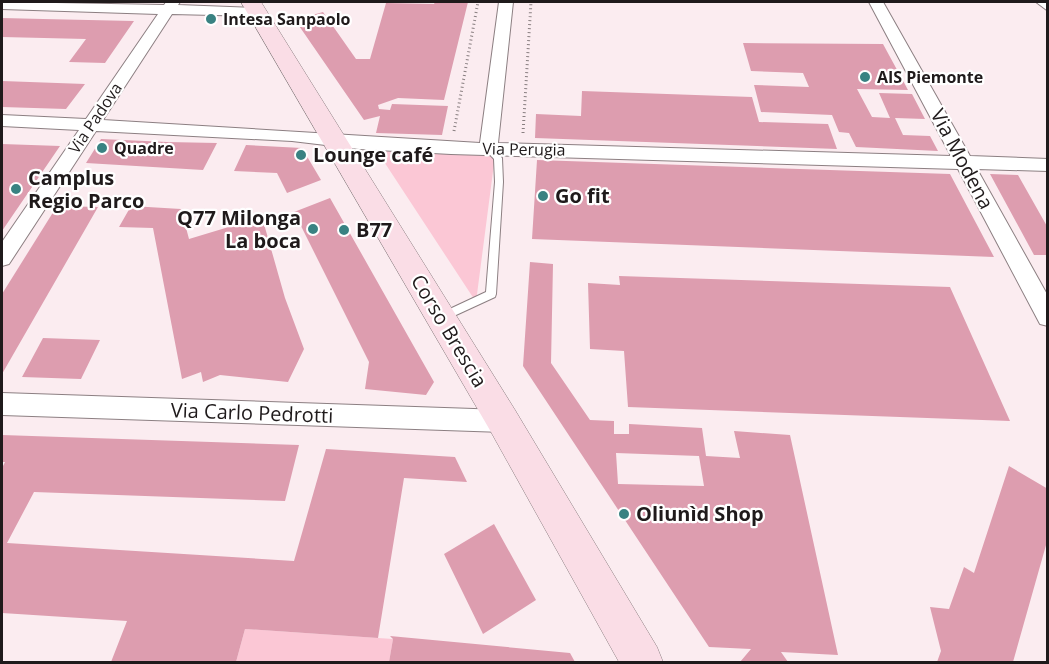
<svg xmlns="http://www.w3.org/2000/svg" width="1049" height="664" font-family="'Open Sans',sans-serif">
<rect width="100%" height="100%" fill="#fbecf0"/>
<path fill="#fbc7d5" d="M377,151L495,156L476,302Z
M245,629L393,639L389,662H236Z"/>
<path fill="#dd9daf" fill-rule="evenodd" d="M435,2H468L444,100L398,98L378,105L379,109L390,110L392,104L448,106L442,135L376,133L380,116L364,120L295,20L323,12L356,59H370L386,3L434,4Z
M2,18L43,19L134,21L105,63L69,62L86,39L2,37Z
M743,43L883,44L908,90L857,89L872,117L890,118L879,93L912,94L925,119L895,118L903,135L930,136L938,151L856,147L849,133L839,132L832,115L761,112L754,85L809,87L803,73L751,71Z
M2,81L85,84L66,109L2,107Z
M582,91L752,97L759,122L828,124L837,149L535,138L536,114L581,116Z
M101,139L167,142L217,143L203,170L86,163Z
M2,144L60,146L2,231Z
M246,145L302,148L321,180L287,193L277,173L234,171Z
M537,160L950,174L994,257L532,239Z
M990,174L1018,175L1048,228V255H1034Z
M330,198L434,382L426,395L365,389L369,362L294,212Z
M57,206L98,207L2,374V294Z
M131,206L181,209L189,239L262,217L285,298L304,349L288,382L220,375L203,382L201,372L182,379L153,228L119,227Z
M530,262L553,264L551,363L590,420L614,421V434H629V424L702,428L706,456L740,458L734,431L790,435L838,655L781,652L788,662H740L751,649L709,647L523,366ZM616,453L699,456L704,486L618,484Z
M619,276L950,287L1010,421L628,407L624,351L590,349L588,283L620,285Z
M43,338L100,340L81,379L22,377Z
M2,435L299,445L285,501L34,492L7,543L294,561L326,449L455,457L467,482L404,478L378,638L245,629L236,662H111L127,621L2,613V468L5,462H2Z
M1009,466L1048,489V538L1013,662H937L941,651L930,607L949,609L964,567L974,573Z
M494,524L536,600L483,634L444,554Z
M390,636L570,653L575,662H389L393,639Z"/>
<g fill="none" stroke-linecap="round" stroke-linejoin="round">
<defs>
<path id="lane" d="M488,145L491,146L502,158L503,182L496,294L495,297L443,321L439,320L438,317L439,314L486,292L495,182L494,159L484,148Z"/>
<path id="street" d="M2,2L164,5L166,2H180L178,5L257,8L264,12L257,16L172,14L103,120L480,143L499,2H513L498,143L951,156L869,2H883L970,156L1048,159V171L977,169L1048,296V326L1040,324L958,169L451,154L359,149L292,141L96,131L9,264L2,266V242L79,130L2,126V115L86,119L158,14L2,9Z
M1036,2H1048V11Z
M2,393L503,410L512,413L515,421L512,429L503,432L2,415Z"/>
<path id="secondary" d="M241,2H261L515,410L657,647L663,662H619L491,432Z"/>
</defs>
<use href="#lane" stroke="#8c7f82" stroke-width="2"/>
<use href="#street" stroke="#8c7f82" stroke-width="2"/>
<use href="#secondary" stroke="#8c7f82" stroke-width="1"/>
<path stroke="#897f81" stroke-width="3" stroke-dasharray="1 3" stroke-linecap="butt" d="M454,131L478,2
M523,133L531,2"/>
<use href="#lane" fill="#fff" fill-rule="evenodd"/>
<use href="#street" fill="#fff" fill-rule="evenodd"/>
<use href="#secondary" fill="#fadde6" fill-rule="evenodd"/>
</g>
<g fill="#398282" stroke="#fff" stroke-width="2">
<circle cx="211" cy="19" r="6"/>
<circle cx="865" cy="77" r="6"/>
<circle cx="102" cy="148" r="6"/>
<circle cx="301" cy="155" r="6"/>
<circle cx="16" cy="189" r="6"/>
<circle cx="543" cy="196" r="6"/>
<circle cx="313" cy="229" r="6"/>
<circle cx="344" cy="230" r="6"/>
<circle cx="624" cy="514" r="6"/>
</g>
<g text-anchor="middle" stroke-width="4.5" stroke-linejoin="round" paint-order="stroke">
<g font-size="16" font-weight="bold" fill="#1f1a1b" stroke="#fff" text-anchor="start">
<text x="223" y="25">Intesa Sanpaolo</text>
<text x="877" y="83">AIS Piemonte</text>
<text x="114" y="154">Quadre</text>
</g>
<g font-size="16" fill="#1f1a1b" stroke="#fff">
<text transform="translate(95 118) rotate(-56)" y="6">Via Padova</text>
<text transform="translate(524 149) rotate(1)" y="6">Via Perugia</text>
</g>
<g font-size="20" font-weight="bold" fill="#1f1a1b" stroke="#fff" text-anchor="start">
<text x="313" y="162">Lounge café</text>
<text x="28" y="185">Camplus<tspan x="28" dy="23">Regio Parco</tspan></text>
<text x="555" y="203">Go fit</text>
<text x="301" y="225" text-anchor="end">Q77 Milonga<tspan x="301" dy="23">La boca</tspan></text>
<text x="356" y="237">B77</text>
<text x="636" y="521">Oliunìd Shop</text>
</g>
<g font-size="20" fill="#1f1a1b" stroke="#fff">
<text transform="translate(962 159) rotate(62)" y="7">Via Modena</text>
<text transform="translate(449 331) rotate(59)" y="7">Corso Brescia</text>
<text transform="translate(252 413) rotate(2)" y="7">Via Carlo Pedrotti</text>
</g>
</g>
<rect width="1049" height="664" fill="none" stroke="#1f1a1b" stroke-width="6"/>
</svg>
